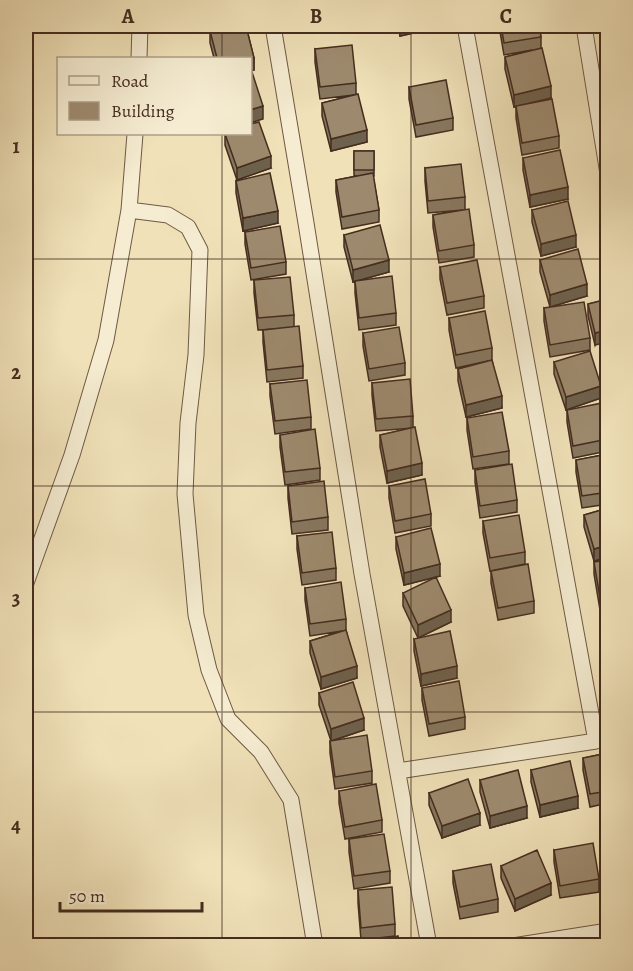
<svg xmlns="http://www.w3.org/2000/svg" width="633" height="971" font-family="Alegreya,serif">
<rect width="100%" height="100%" fill="#f0e1b8"/>
<filter id="stains"><feTurbulence type="fractalNoise" baseFrequency=".00333" numOctaves="4"/><feColorMatrix values="0 0 0 0 .2 0 0 0 0 .09 0 0 0 0 .02 0 0 0 .5 -.17"/></filter>
<radialGradient id="worn" r=".72"><stop offset=".6" stop-color="#630" stop-opacity="0"/><stop offset="1" stop-color="#630" stop-opacity=".3"/></radialGradient>
<g fill="none" stroke-linecap="round" stroke-linejoin="round">
<defs>
<path id="minor" d="M273,26L306,223L362,574L429,946
M584,26L608,174
M139,58L140,26
M129,210L168,215L188,227L200,250L196,355L188,423L185,494L196,615L209,670L228,719L261,752L291,800L315,946
M26,583L72,455L106,340L129,210L135,134
M398,771L596,741L465,26
M513,946L608,931"/>
</defs>
<use href="#minor" stroke="#6f5944" stroke-width="17"/>
<use href="#minor" stroke="#f5ecd1" stroke-width="15"/>
</g>
<path fill="#87775f" stroke="#442c1e" stroke-width="1.5" d="M231,26H246L254,58V70L250,71V58H214L210,43V31Z
M398,26H436V28L400,36Z
M499,26H539L541,37V48L551,98L529,104L559,136V148L522,155L516,118V107H514L505,69V57L532,50L504,55Z
M315,49L356,83V95L367,142L331,151L322,116V103L354,95L320,99L315,62Z
M409,87L453,118V130L416,137L409,99Z
M225,134L271,168L237,180L225,145Z
M354,151H374V176H373L379,210V222L342,229L336,192V180L357,176H354Z
M523,158L568,199L530,207L523,170Z
M425,168L465,197V209L474,245V257L439,263L433,227V215L463,210L428,213L425,181Z
M236,181L278,223L243,231L236,193Z
M532,210L576,247L541,256L532,222Z
M245,232L286,262V274L251,280L245,244Z
M344,235L389,272L360,280L396,313V325L359,330L355,293V281L353,282L344,247Z
M540,260L587,296L550,307L540,272Z
M440,267L484,296V308L447,315L440,279Z
M254,280L294,315V327L303,366V378L267,382L263,342V330L277,329L258,330L254,293Z
M608,299L595,345L588,316V304Z
M544,308L590,338V350L550,357L544,321Z
M449,318L492,348V360L502,408L466,417L458,381V369L488,361L456,368L449,330Z
M363,333L405,363V375L369,381L363,346Z
M554,362L601,398L566,410L554,374Z
M372,383L413,416V428L422,475L387,483L380,447V435L413,428L376,431L372,395Z
M270,384L311,417V429L275,434L270,396Z
M567,410L608,430V451L573,458L567,422Z
M467,418L509,451V464L473,469L467,430Z
M280,435L320,468V480L285,485L280,447Z
M608,454V504L582,508L576,472V460Z
M475,470L517,500V512L480,518L475,482Z
M288,486L328,517V530L292,534L288,498Z
M389,486L431,514V526L395,533L389,498Z
M608,508V557L594,561L584,527V515Z
M483,521L525,552V564L490,571L483,533Z
M297,536L336,568V580L302,585L297,549Z
M396,537L440,576L404,585L396,549Z
M608,560V609L600,610L594,574V562Z
M491,571L534,601V613L498,620L491,583Z
M305,588L346,619V630L357,678L321,689L310,653V641L342,631L310,636L305,600Z
M403,593L451,622L418,638L403,606Z
M608,614V650L600,629V617Z
M414,639L457,678L421,686L414,651Z
M422,688L465,717V729L429,736L422,700Z
M319,693L364,730L335,740L372,771V783L335,789L330,753V741H331L319,705Z
M608,753V803L590,807L583,770V758Z
M531,770L578,808L540,817L531,782Z
M480,780L527,818L490,828L480,792Z
M339,791L382,820V832L345,839L339,803Z
M429,793L480,825L442,838L429,805Z
M349,839L390,871V883L354,889L349,852Z
M554,850L599,879V892L560,898L554,862Z
M501,866L551,895L515,911L501,878Z
M453,871L498,899V912L460,919L453,883Z
M358,890L395,924V936L361,940L358,903Z"/>
<path fill="#6e614d" stroke="#442c1e" stroke-width="1.5" d="M400,26H436V28L400,36Z
M254,58V70L250,71V59Z
M551,86V98L514,107V95Z
M263,106V119L250,123V110Z
M367,130V142L331,151V139Z
M271,156V168L237,180V168Z
M568,187V199L530,207V195Z
M278,211V223L243,231V218Z
M576,235V247L541,256V244Z
M389,260V272L353,282V270Z
M587,284V296L550,307V295Z
M608,330V342L595,345V333Z
M601,386V398L566,410V397Z
M502,396V408L466,417V405Z
M422,463V475L387,483V471Z
M608,545V557L594,561V549Z
M440,564V576L404,585V573Z
M451,610V622L418,638V625Z
M357,666V678L321,689V677Z
M457,666V678L421,686V674Z
M364,718V730L331,741V729Z
M578,796V808L540,817V805Z
M527,806V818L490,828V816Z
M480,813V825L442,838V826Z
M551,883V895L515,911V899Z"/>
<path fill="#9d8a6e" stroke="#442c1e" stroke-width="1.5" d="M231,26H246L254,58L250,59L217,58L210,31Z
M501,26H539L541,37L504,43Z
M352,45L356,83L320,87L315,49Z
M542,48L551,86L514,95L505,57Z
M250,72H252L263,106L250,110Z
M446,80L453,118L416,125L409,87Z
M358,94L367,130L331,139L322,103Z
M552,99L559,136L522,143L516,106Z
M259,122L271,156L237,168L225,134H250V124Z
M560,150L568,187L530,195L523,158Z
M354,151H374V170H354Z
M461,164L465,197L428,201L425,168Z
M270,173L278,211L243,218L236,181Z
M373,173L379,210L342,217L336,180Z
M568,201L576,235L541,244L532,210Z
M469,209L474,245L439,251L433,215Z
M380,225L389,260L353,270L344,235Z
M280,226L286,262L251,268L245,232Z
M578,249L587,284L550,295L540,260Z
M477,260L484,296L447,303L440,267Z
M392,276L396,313L359,318L355,281Z
M290,277L294,315L258,318L254,280Z
M608,299V330L595,333L588,304Z
M584,302L590,338L550,345L544,308Z
M485,311L492,348L456,355L449,318Z
M299,326L303,366L267,370L263,330Z
M399,327L405,363L369,369L363,333Z
M590,351L601,386L566,397L554,362Z
M492,360L502,396L466,405L458,369Z
M410,379L413,416L376,419L372,383Z
M307,380L311,417L275,421L270,384Z
M602,403L608,430V439L573,446L567,410Z
M502,412L509,451L473,457L467,418Z
M415,427L422,463L387,471L380,435Z
M315,429L320,468L285,472L280,435Z
M608,454V492L582,496L576,460Z
M512,464L517,500L480,506L475,470Z
M425,479L431,514L395,521L389,486Z
M324,481L328,517L292,522L288,486Z
M608,508V545L594,549L584,515Z
M519,515L525,552L490,558L483,521Z
M431,528L440,564L404,573L396,537Z
M332,532L336,568L302,573L297,536Z
M608,560V597L600,598L594,562Z
M528,564L534,601L498,608L491,571Z
M436,577L451,610L418,625L403,593Z
M341,582L346,619L310,624L305,588Z
M608,614V638L600,617Z
M346,630L357,666L321,677L310,641Z
M450,631L457,666L421,674L414,639Z
M459,681L465,717L429,724L422,688Z
M353,682L364,718L331,729L319,693Z
M367,735L372,771L335,777L330,741Z
M608,753V791L590,794L583,758Z
M570,761L578,796L540,805L531,770Z
M518,770L527,806L490,816L480,780Z
M468,779L480,813L442,826L429,793Z
M376,784L382,820L345,827L339,791Z
M384,834L390,871L354,876L349,839Z
M593,843L599,879L560,886L554,850Z
M537,850L551,883L515,899L501,866Z
M491,864L498,899L460,907L453,871Z
M392,887L395,924L361,928L358,890Z
M398,936L400,945H363Z
M608,943V945H591Z"/>
<path fill="none" stroke="#442c1e" stroke-width="1.5" stroke-opacity="0.55" d="M222,26V58M411,26V946M222,134V946M26,259H608M26,486H608M26,712H608"/>
<rect width="633" height="971" fill="none" stroke="#f0e1b8" stroke-width="66"/>
<rect x="57" y="57" width="195" height="78" fill="#f5ecd1" stroke="#ae9f89" stroke-width="1.5"/>
<rect x="69" y="76" width="30" height="9" fill="#f5ecd1" stroke="#ae9f89" stroke-width="1.5"/>
<text x="111" y="87" font-size="18" fill="#442c1e">Road</text>
<rect x="69" y="102" width="30" height="18" fill="#9d8a6e" stroke="#ae9f89" stroke-width="1.5"/>
<text x="111" y="117" font-size="18" fill="#442c1e">Building</text>
<path d="M60 902v9h142v-9" fill="none" stroke="#442c1e" stroke-width="3"/>
<text x="69" y="902" font-size="18" fill="#442c1e" stroke="#f5ecd1" stroke-width="4.5" paint-order="stroke">50 m</text>
<rect x="33" y="33" width="567" height="905" fill="none" stroke="#442c1e" stroke-width="2"/>
<g font-size="20" text-anchor="middle" font-weight="bold" fill="#442c1e">
<text x="128" y="23">A</text>
<text x="316" y="23">B</text>
<text x="506" y="23">C</text>
<text x="16" y="153">1</text>
<text x="16" y="379">2</text>
<text x="16" y="605">3</text>
<text x="16" y="832">4</text>
</g>
<rect width="100%" height="100%" filter="url(#stains)"/>
<rect width="100%" height="100%" fill="url(#worn)"/>
</svg>
